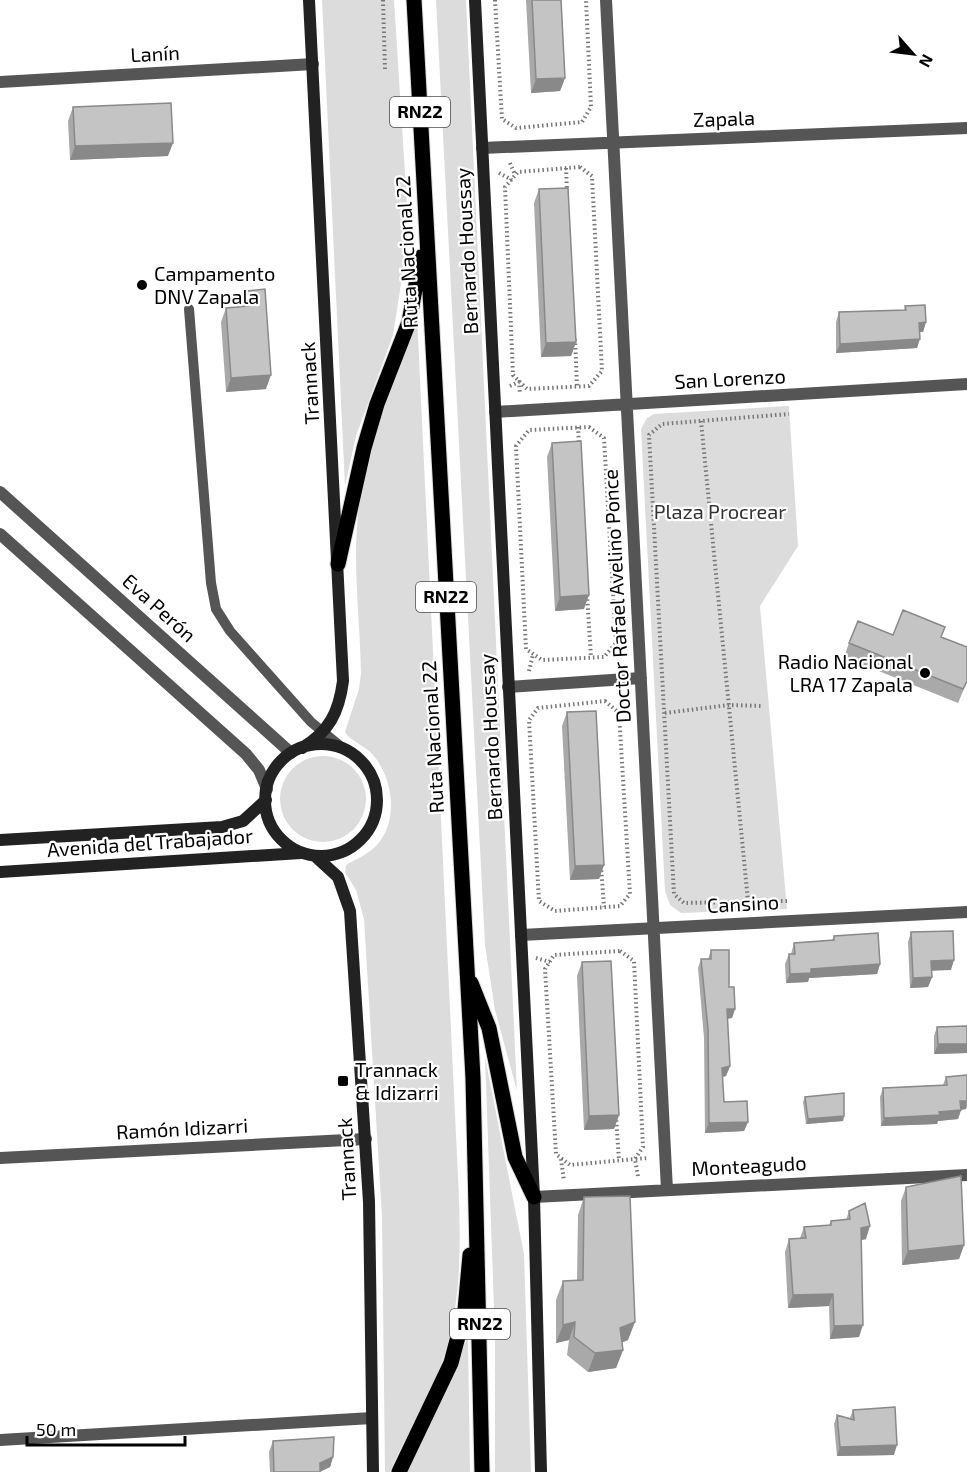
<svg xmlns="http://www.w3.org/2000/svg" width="967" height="1472" font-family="'Exo 2',sans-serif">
<rect width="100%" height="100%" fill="#fff"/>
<path fill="#dcdcdc" d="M322,0H394L407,205L404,265L393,335L356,436L345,486Z
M436,0H466L517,1091L495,1010L485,945Z
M417,316L456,1135C459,1205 466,1279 447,1346C436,1388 407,1431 390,1472H385L382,1217L364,919L356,890L345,872L346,865C357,859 368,854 377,845C399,820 393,778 373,755C366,746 350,741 345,732L359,689L361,673C360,615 351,557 360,499C369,436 395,376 417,316Z
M789,406L798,546L760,606L787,909L681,913L670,905L665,891L641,429L647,418L654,414Z
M280 799a43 43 0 1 1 86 0a43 43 0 1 1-86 0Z
M485,1057L524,1254L531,1472H495V1336Z
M468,1337L470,1472H404L442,1399Z"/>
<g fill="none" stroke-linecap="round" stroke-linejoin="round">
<defs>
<path id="primary" d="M414,0L473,1078L482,1472
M338,564L364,448L377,404L409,322L421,257
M471,983L489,1028L515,1157L534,1197
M399,1472L451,1363L465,1310L470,1255"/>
</defs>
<use href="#primary" stroke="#dbdbdb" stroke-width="17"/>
<path stroke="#777" stroke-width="4" stroke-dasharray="1.5 3" stroke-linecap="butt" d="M383,0L385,69
M495,0L502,119L516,128L582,122L591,107L586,0
M510,163L515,175
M580,167L592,176L602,371L589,386L527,389L513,375L505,187L518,172Z
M566,168L567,191
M499,173L512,180
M575,339L577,386
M510,386L519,382L520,394
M701,421L748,901
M578,427L579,444
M589,427L604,438L616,643L604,657L542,660L526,649L516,446L529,430Z
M587,595L591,657
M529,671L533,654
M605,701L619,713L630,894L620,906L555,911L539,901L529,720L538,708Z
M665,713L729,705L763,706
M601,866L604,907
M787,901L684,903L674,894L649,435L662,424L789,414
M620,951L634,961L643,1147L635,1159L570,1165L556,1154L545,969L554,955Z
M536,958L550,962
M616,1116L619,1161
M561,1159L564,1181
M638,1176L635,1159L649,1158"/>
<path stroke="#555" stroke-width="10" d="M189,309L211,583L216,609L230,631L311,722L344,749"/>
<path stroke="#555" stroke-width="12" d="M606,0L667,1190
M0,82L313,64
M482,148L967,128
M495,412L967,384
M0,492L291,753
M0,534L246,754L259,770L267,789
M508,687L641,678
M521,935L967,912
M0,1158L366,1139
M534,1197L967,1175
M0,1440L372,1418"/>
<path stroke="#222" stroke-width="12" d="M475,0L534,1197L541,1472
M265 800a56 56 0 1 1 112 0a56 56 0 1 1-112 0Z
M302,748C329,732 339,712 343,681L309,0
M0,840L222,827L243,821L266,800
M315,856L338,877L350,911L369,1202L373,1472
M0,872L301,853"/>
<use href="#primary" stroke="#000" stroke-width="15"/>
</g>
<path fill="#a9a9a9" d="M526,0H561L565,78L560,91L531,93Z
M73,107L168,156L70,160L68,121Z
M539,189L576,342L571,356L541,357L534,203Z
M247,291L266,389L226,392L221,322L226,308L242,307Z
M905,306L926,322L923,332H920L917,348L836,353V322L839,312L904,310Z
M552,443L584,609L555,611L547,457Z
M893,635L941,637L967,647V682L958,703L844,657L849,643Z
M567,712L604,865L599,879L570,880L562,726Z
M911,932L951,970H932V977L928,987L910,988L908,942Z
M834,936L880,964L877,974L809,978L808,982L786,983L785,964L789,954H791L794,943L832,940Z
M711,950L729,987L735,1009L732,1018L727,1019L730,1066L726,1076L722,1077L724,1102L748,1122L744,1131L705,1133L704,1038L698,968L701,959H708Z
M582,962L619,1115L614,1129L584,1130L577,976Z
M967,1026V1053L934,1054V1036L937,1027Z
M967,1075V1107L966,1109L961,1110L958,1119L938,1121L937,1124L881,1126L880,1097L883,1088L943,1085L946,1077Z
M805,1097L844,1116L843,1121L806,1124L803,1102Z
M906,1187L964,1245L959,1259L902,1265L901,1201Z
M584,1197L628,1340L622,1342L623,1350L616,1368L588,1372L567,1355L569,1340L556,1343V1300L563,1281H577L578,1215Z
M849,1211L866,1239L862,1240L859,1337L830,1339L829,1306L788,1308L785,1252L789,1239L800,1238L804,1227L829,1225L831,1221L846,1220Z
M853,1410L894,1455L837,1456L834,1424L837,1415L850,1418Z
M273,1441L333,1457L330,1467L320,1472H270L269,1452Z"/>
<path fill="#898989" d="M565,78L560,91L531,93L536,79Z
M173,143L168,156L70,160L75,146Z
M926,322L923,332H916L919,323Z
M920,339L917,348L836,353L840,344Z
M576,342L571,356L541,357L546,343Z
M271,375L266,389L226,392L231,378Z
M589,595L584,609L555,611L560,597Z
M604,865L599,879L570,880L575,866Z
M954,960L951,970L928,971L931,961Z
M880,964L877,974L809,978L808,982L786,983L790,974L811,969Z
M932,977L928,987L910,988L913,978Z
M727,1009H735L732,1018L723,1019Z
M938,1044H967V1053L934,1054Z
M730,1066L726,1076L718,1078L722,1068Z
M960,1101H967L966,1109L957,1110Z
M961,1110L958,1119L938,1121L937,1124L881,1126L884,1118Z
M619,1115L614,1129L584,1130L589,1116Z
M844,1116L843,1121L806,1124L808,1119Z
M748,1122L744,1131L705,1133L709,1123Z
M870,1226L866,1239L857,1241L861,1228Z
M964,1245L959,1259L902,1265L908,1251Z
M833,1294L829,1306L788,1308L793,1295Z
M575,1322L569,1340L556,1343L563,1325Z
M635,1322L628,1340L614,1346L620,1328Z
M863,1325L859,1337L830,1339L834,1326Z
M623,1350L616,1368L588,1372L595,1353Z
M897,1445L894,1455L837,1456L840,1447Z
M333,1457L330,1467L319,1472L320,1463Z"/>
<path fill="#c4c4c4" stroke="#898989" stroke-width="1.5" d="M532,0H561L565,78L536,79Z
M171,103L173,143L75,146L73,107Z
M568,188L576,342L546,343L539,189Z
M265,289L271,375L231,378L226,308L248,306L247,291Z
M925,305L926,322L919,323L920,339L840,344L839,312L906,310L905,306Z
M581,441L589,595L560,597L552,443Z
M903,610L945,627L941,637L967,647V681L963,689L849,643L858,621L893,635Z
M596,711L604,865L575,866L567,712Z
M953,931L954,960L931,961L932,977L913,978L911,932Z
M878,933L880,964L811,969V973L790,974L789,954H795L794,943L834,940V936Z
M711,950H729V987H734L735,1009H727L730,1066L722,1068L724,1102L747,1101L748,1122L709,1123L708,1029L701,959H711Z
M611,961L619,1115L589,1116L582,962Z
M967,1026V1044H938L937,1027Z
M967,1075V1101H960L961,1110L939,1112L940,1115L884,1118L883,1088L947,1085L946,1077Z
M844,1093V1116L808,1119L805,1097Z
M961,1176L964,1245L908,1251L906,1187Z
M630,1196L635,1322L620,1328L623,1350L595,1353L574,1337L575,1322L563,1325V1281L583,1280L584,1197Z
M865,1203L870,1226L861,1228L863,1325L834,1326L833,1294L793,1295L789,1239L806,1238L804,1227L831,1225V1221L850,1219L849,1211Z
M895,1407L897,1445L840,1447L837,1415L854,1420L853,1410Z
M334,1437L333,1457L320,1463V1472H274L273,1441Z"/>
<g fill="#000" stroke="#fff" stroke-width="2">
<circle cx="142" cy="285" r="6"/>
<circle cx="925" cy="673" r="6"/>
<rect x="337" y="1075" width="12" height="12" rx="3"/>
</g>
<g text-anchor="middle" stroke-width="4.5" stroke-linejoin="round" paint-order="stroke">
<g fill="#fff" stroke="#4c4c4c" stroke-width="1.5">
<rect x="390" y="97" width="60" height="30" rx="4.5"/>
<rect x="416" y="582" width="60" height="30" rx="4.5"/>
<rect x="450" y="1309" width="60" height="30" rx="4.5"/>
</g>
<g font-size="18" font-weight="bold" fill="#000">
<text x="420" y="118">RN22</text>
<text x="446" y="603">RN22</text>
<text x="480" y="1330">RN22</text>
</g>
<g font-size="20" fill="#000" stroke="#fff">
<text transform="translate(155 54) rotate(-3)" y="7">Lanín</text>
<text transform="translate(724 119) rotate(-2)" y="7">Zapala</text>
<text transform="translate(467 251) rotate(-93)" y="7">Bernardo Houssay</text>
<text transform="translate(407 252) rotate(-93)" y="7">Ruta Nacional 22</text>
<text transform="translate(730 379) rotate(-3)" y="7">San Lorenzo</text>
<text transform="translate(310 383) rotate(-93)" y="7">Trannack</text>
<text transform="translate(617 596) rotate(-93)" y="7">Doctor Rafael Avelino Ponce</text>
<text transform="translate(159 608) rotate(42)" y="7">Eva Perón</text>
<text transform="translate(433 737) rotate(-93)" y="7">Ruta Nacional 22</text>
<text transform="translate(491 737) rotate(-93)" y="7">Bernardo Houssay</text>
<text transform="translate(150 843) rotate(-4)" y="7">Avenida del Trabajador</text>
<text transform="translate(743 904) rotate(-3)" y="7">Cansino</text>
<text transform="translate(182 1129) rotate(-3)" y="7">Ramón Idizarri</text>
<text transform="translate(347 1159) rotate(-93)" y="7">Trannack</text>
<text transform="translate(749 1166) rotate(-3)" y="7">Monteagudo</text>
</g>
<g font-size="20" fill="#000" stroke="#fff" text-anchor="start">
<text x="154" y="281">Campamento<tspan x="154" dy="23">DNV Zapala</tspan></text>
<text x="913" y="669" text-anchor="end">Radio Nacional<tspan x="913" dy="23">LRA 17 Zapala</tspan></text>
<text x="355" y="1077">Trannack<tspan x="355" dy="23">&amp; Idizarri</tspan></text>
</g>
<g font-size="20" fill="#333" stroke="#fff">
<text x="720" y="519">Plaza Procrear</text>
</g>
</g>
<g transform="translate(913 54) rotate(118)" stroke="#ffffff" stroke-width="4.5" paint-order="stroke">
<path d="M0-4.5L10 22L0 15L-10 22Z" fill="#000000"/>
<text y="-9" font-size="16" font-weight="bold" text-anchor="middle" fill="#000000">N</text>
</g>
<path d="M27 1436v9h158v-9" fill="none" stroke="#000000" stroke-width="3"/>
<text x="36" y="1436" font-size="18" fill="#000000" stroke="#ffffff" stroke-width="4.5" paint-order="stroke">50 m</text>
</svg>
